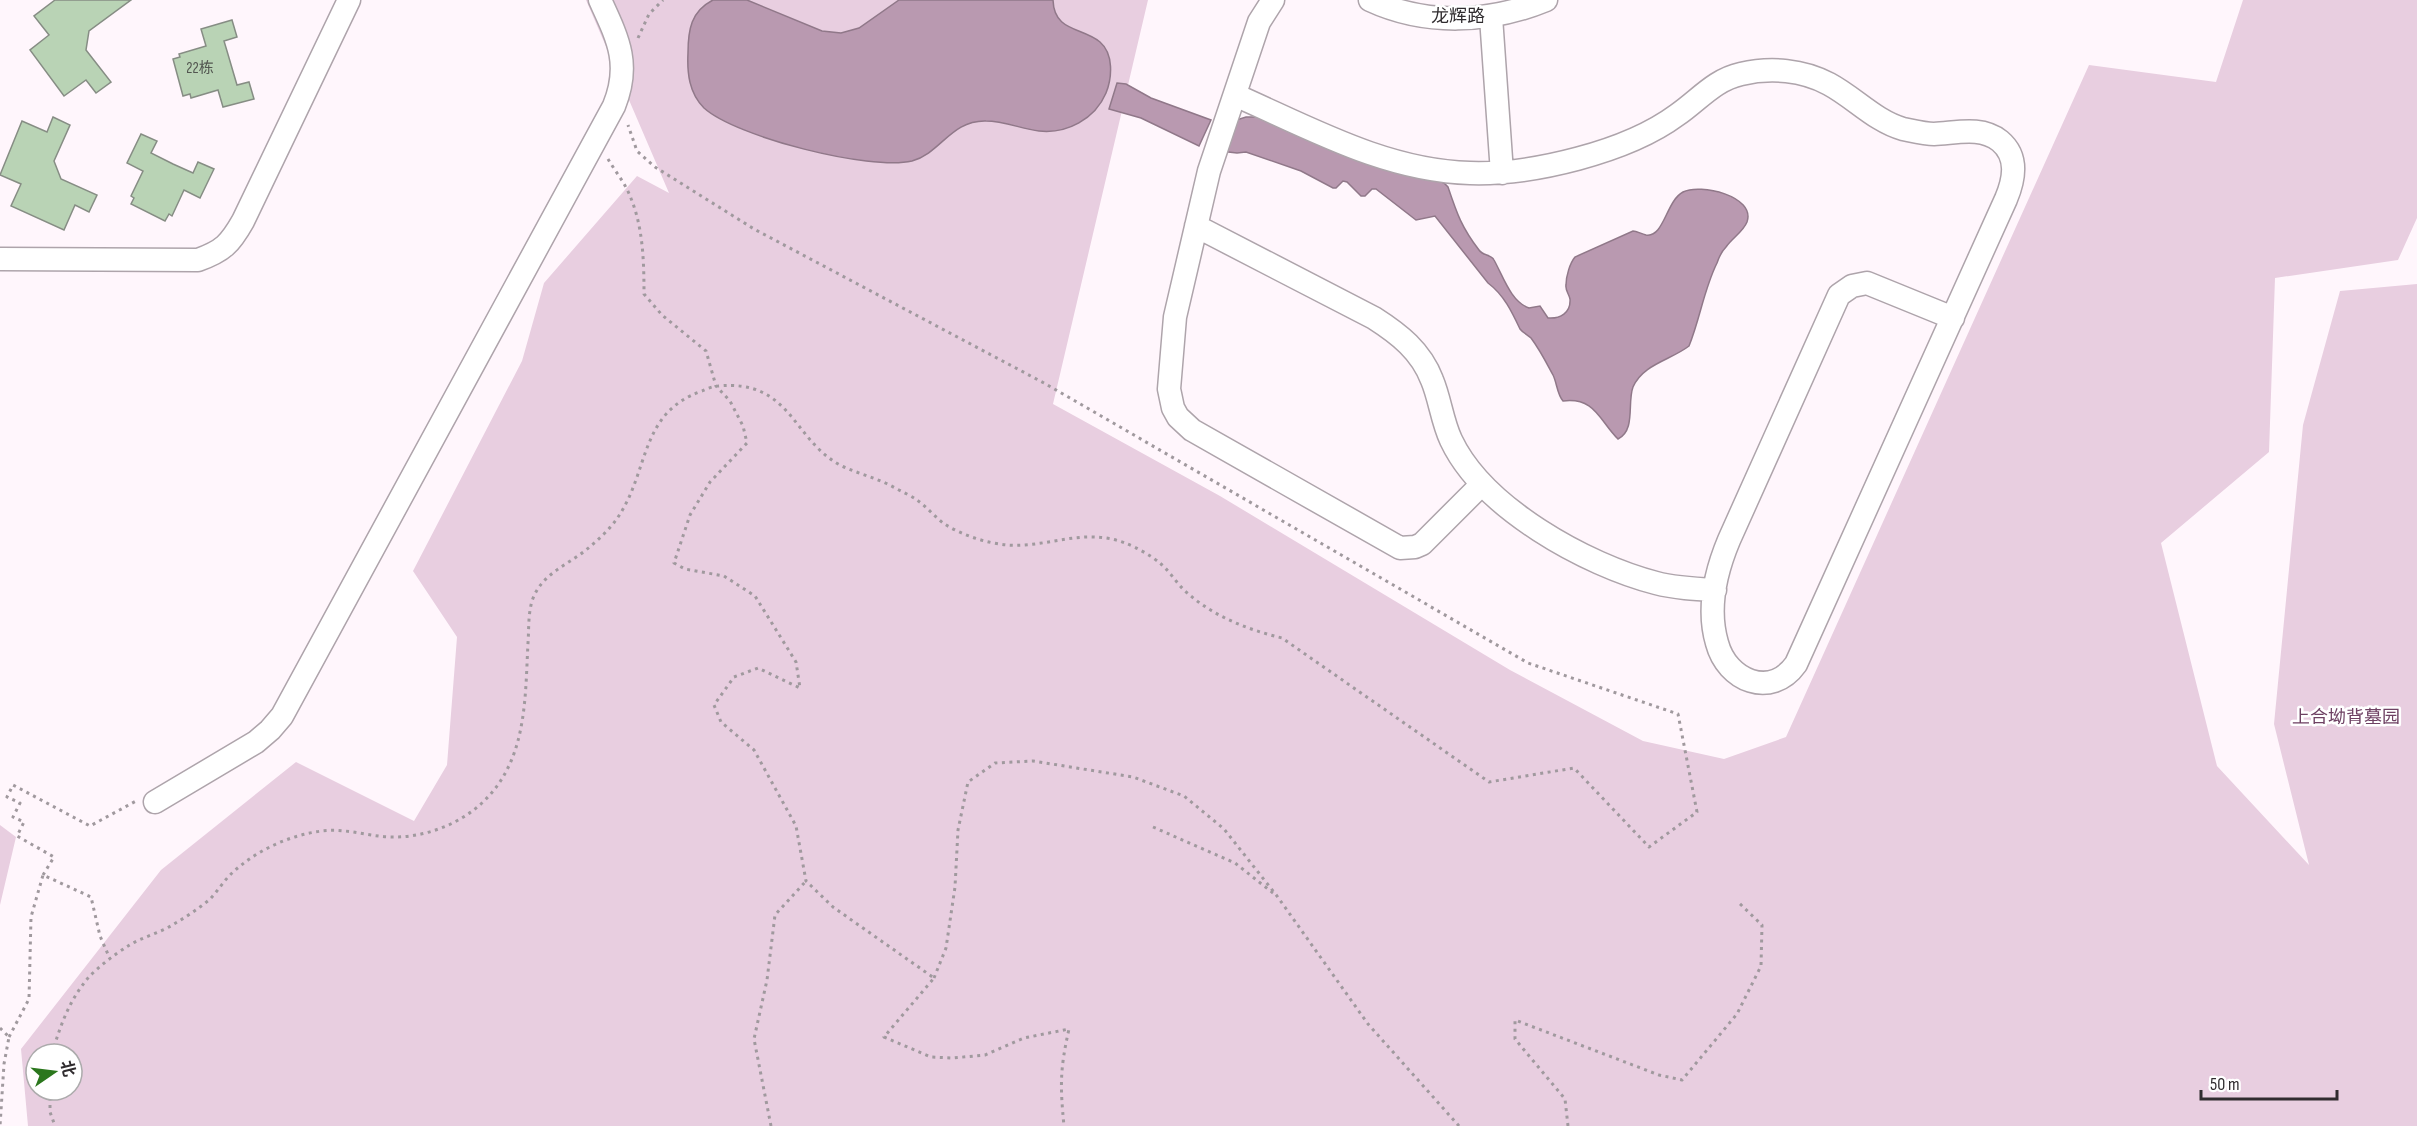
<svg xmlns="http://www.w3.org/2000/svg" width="2417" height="1126" font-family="'Sofia Sans Condensed','Noto Sans SC',sans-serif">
<rect width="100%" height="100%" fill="#fff6fc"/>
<path fill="#e8cee0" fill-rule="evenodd" d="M586,0H1148L1053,404L1220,496L1510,670L1643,741L1724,759L1786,737L2089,65L2216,82L2243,0H2417V218L2398,260L2275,278L2269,452L2161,543L2217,766L2309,865L2274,724L2303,425L2340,291L2417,284V1126H28L21,1049L161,870L296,762L414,821L447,765L457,637L413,571L522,361L544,283L637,176L669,193ZM36,1054H72V1090H36Z
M0,825L16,837L0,905Z"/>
<path fill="#b999b0" stroke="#907889" stroke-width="1.5" d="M713,0H747L822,31L841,33L859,28L899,0H1053C1054,32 1082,27 1100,42C1114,54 1112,78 1106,93C1095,119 1067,134 1039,131C1022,129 1004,121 986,121C951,120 941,153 912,161C870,171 736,137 704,108C689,93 687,73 688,53C688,30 691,11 713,0Z
M1117,83L1126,84L1151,98L1211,120L1199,146L1141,118L1109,109Z
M1246,117H1264L1444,183L1448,187C1457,214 1462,228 1479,250C1483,256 1491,254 1494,260C1503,276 1511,302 1529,308L1540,306L1548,318C1560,319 1571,313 1570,299C1569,294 1565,290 1566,285C1566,276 1570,263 1575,257L1633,231C1637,231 1641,234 1646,235C1664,238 1666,201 1683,192C1700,183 1756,196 1747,222C1743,232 1732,238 1726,247C1722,251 1719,257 1717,263C1704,289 1700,319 1689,346C1671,360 1643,364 1633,387C1627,403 1636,430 1618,439C1599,420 1595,397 1563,401C1557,394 1557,383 1553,375C1546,362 1540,350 1531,338C1528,335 1523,333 1520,329C1512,312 1504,295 1488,283L1435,216L1416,220L1376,189H1372L1365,196H1361L1347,182L1343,181L1336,188H1333L1301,171L1246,152L1237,153L1220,151L1233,121Z"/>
<path fill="#b9d3b5" stroke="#868d84" stroke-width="1.5" d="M55,0H131L89,31L86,50L111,82L96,93L86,80L64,96L30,50L49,35L34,16Z
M232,20L237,37L224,41L227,51L237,85L249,82L254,99L223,107L218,90L191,98L190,94L183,96L173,59L180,57L179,54L206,46L201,29Z
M53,117L70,125L54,161L61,179L97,195L89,212L75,205L64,230L11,206L21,184L0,175L22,121L47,132Z
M141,134L157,141L151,153L173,164L193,173L198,162L214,169L200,198L184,190L172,216L169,214L165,221L131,204L134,198L131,196L143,171L127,163Z"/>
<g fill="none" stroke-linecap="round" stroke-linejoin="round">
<defs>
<path id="minor" d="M1273,0L1259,22L1209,171L1175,317L1169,389L1173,408L1178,417L1192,430L1400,548L1415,547L1422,544L1482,484
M1370,0C1426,26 1490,23 1546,0
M1491,17L1502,173
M1235,95C1310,128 1386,171 1470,173C1532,175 1627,152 1677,115C1699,100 1714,80 1741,74C1771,67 1803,70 1829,84C1855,98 1875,121 1903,129C1913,131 1925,134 1934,134C1957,133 1981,126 2000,141C2019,157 2014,180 2006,199L1796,664C1771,699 1727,681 1717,643C1707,609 1716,571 1729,540L1839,295L1852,286L1867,283L1953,318
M1196,226L1374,318C1399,334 1421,351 1432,380C1440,399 1442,421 1451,440C1483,508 1586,565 1656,583C1675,588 1695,589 1715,590
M0,259L198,260C223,251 230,244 243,221L349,0
M155,802L256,742L270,730L282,716L614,106C631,64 618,39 600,0"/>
</defs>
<use href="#minor" stroke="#aea4ab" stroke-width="25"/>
<path stroke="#a0999e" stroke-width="3" stroke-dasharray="3 4.5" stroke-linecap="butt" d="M638,38L649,14L663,0
M608,159C615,171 625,183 630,196C643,226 644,261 644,294L662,315L706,351L716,386L730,401L743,426L747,443L710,482L690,515L674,563L685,569L724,576L755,596L796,662L800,688L758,668L734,677L714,705L721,722L754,750L796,826L806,881L833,907L934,978L884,1037L931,1057L953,1058L985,1055L1024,1038L1069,1029C1060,1069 1060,1085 1064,1126
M1153,827L1235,863L1273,893
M43,875L54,857L17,836L24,822L13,817L20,803L7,797L13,785L90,826L136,801
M934,978L946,948L955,887L958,830L968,782L995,763L1033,761L1133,777L1184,796L1224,829L1277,896L1368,1024L1459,1126
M0,1028L9,1037L4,1064L0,1126
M9,1037L29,999L31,917L43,875L91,897L100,936L110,959
M52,1054C60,1026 69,1001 88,978C98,967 115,954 128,946C142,937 160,933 174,924C186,917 198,909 209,900C217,892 223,882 231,874C255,851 289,835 322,831C346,828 366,836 390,837C423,838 459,825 483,802C527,760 525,700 528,643C529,629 528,615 532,601C541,574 566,566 586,550C597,541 608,531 616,520C650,473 638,413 702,391C706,389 713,386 718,386C791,379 792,439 840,465C858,474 878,478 895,488C903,492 911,496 917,500C927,507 934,516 943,523C961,535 986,543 1007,545C1048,548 1083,527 1125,543C1136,547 1152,556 1161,564C1170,572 1176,582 1184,590C1212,616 1246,629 1282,638L1489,782L1574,768L1649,847L1697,812L1678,714L1528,663L1044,383L754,229L655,167L637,151L628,125
M50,1090V1112L55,1126
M771,1126L754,1039L767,980L775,915L806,881
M1568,1126L1565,1099L1515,1039V1020L1659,1075L1682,1080L1737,1014L1761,966L1762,925L1737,901"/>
<use href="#minor" stroke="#fff" stroke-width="22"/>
</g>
<g text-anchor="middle" stroke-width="5" stroke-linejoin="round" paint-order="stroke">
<g font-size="15" fill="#525650">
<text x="200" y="73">22栋</text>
</g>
<g font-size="18" fill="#302c2f" stroke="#fff">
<text x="1458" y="22">龙辉路</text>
</g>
<g font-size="18" fill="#6e4163" stroke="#fff">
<text x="2346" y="723">上合坳背墓园</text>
</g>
</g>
<g transform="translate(54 1072) rotate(76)"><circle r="28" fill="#ffffff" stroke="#acabac" stroke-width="1.5"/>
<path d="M0-4.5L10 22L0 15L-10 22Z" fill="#2b771d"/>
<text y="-9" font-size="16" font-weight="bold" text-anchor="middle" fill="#302c2f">北</text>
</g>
<path d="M2201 1090v9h136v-9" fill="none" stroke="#302c2f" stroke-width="3"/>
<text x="2210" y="1090" font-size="18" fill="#302c2f" stroke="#ffffff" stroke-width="4.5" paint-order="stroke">50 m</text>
</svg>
